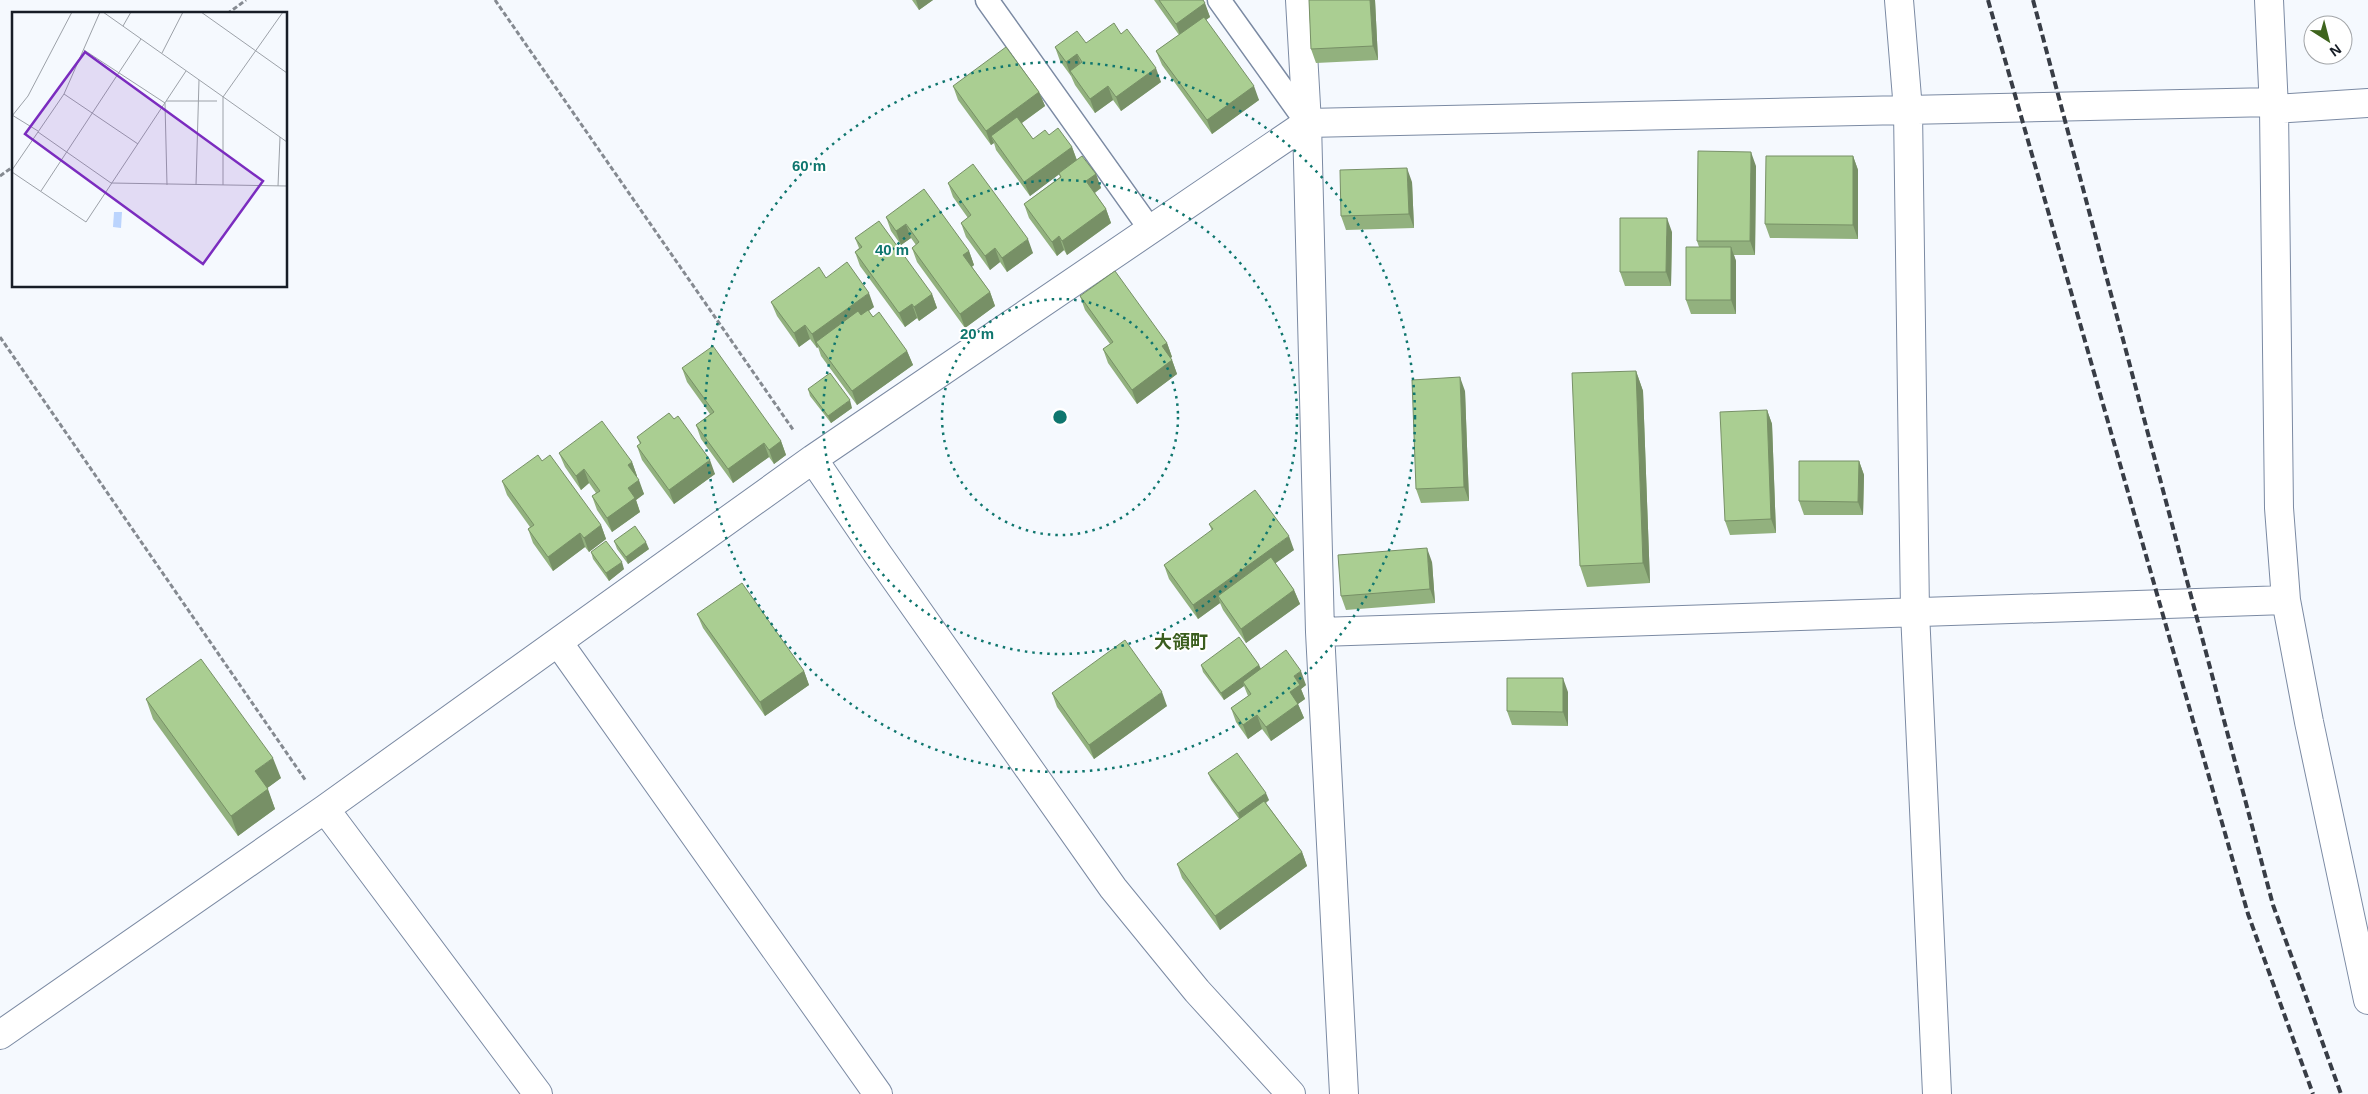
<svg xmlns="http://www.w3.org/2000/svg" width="2368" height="1094" font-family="Helvetica,'Noto Sans JP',sans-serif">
<rect width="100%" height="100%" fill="#f5f9fe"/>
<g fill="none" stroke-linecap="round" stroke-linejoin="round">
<defs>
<path id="lane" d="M987,0L1150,229
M1219,0L1307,123"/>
<path id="street" d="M1300,0L1307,123L1320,632L1344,1094
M1899,0L1908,110L1915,612L1937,1094
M2269,0L2274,109L2279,508L2286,600L2309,722L2368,1000
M2274,109L2368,103
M813,459L877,553L1113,888L1197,991L1291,1094
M1320,632L2286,600
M558,642L878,1094
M325,809L538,1094
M0,1035L325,809L813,459L1307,123L2273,102"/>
</defs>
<use href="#lane" stroke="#7b8aa3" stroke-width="25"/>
<use href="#street" stroke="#7b8aa3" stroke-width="30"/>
<path stroke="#858a91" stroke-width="3" stroke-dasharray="5 2.5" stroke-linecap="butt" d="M495,0L794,431
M227,14L246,0
M0,176L14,166
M0,337L306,781"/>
<use href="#lane" stroke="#fff" stroke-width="22"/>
<use href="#street" stroke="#fff" stroke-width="28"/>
<path stroke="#383d46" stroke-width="4" stroke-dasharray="8 4" stroke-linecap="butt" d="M1988,0L2248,914L2313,1094
M2033,0L2273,905L2341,1094"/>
</g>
<path fill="#92b17e" d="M912,0H933L919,10Z
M1154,0H1203L1210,17L1206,20L1259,100L1212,134L1162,65L1156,51L1179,35Z
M1309,0H1375L1378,60L1316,63L1311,49Z
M1121,34L1161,82L1121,111L1113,100L1095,113L1075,85L1071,76L1060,61L1055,47L1086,43Z
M953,86L1039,92L1045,106L1022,123L1033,139L1049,135L1072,147L1077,160L1096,174L1101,188L1095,193L1106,209L1111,223L1067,255L1064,250L1057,256L1029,218L1024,204L1060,177L1059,174L1030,196L996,150L994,143L991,145L958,100Z
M1853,156L1858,170V239L1770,238L1765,224Z
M1756,166L1755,255H1734L1736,261V314H1691L1686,300L1699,247L1697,241Z
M1412,182L1414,228L1346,230L1341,216Z
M948,183L1033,253L1007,272L1000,262L990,270L966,237L961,223L968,218L953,197Z
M886,217L969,251L974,265L972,267L990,292L995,306L965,328L917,262L912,248L916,245L911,238L901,245L891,231Z
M1672,232L1671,286H1625L1620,272Z
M855,238L932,294L937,308L919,321L917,318L905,327L860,266L855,252L859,248Z
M826,278L874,307L869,311L873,317L907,351L913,365L857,405L821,356L818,347L817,348L810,339L799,347L777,316L771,302Z
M1080,296L1167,343L1172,357L1170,358L1172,360L1177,374L1137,404L1108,363L1103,349L1110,344L1085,310Z
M682,368L781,441L786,455L774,464L769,457L733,483L701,439L696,425L710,414L687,382Z
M1636,371L1643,391L1650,583L1587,587L1580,566Z
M808,389L852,408L831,423L810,396Z
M1465,391L1469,501L1421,503L1416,489Z
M1767,410L1772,424L1776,533L1730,535L1725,521Z
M674,419L715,474L674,504L642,460L637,446L640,444L637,437Z
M559,453L632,462L637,476H636L644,494L636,500L640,512L612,532L597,510L592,496L596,493L589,483L581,490L565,467Z
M542,461L601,525L606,539L589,552L585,547L553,571L533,543L528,529L530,527L507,495L502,481Z
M1859,461L1864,475L1863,515H1804L1799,501Z
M1209,524L1294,550L1275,563L1294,590L1300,604L1246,643L1223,610L1220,603L1198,619L1169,579L1164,565L1212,531Z
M614,541L649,549L628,564L617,549Z
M591,552L624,569L609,581L593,559Z
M1432,562L1435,603L1346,610L1341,596Z
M697,614L804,671L809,685L765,716L703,628Z
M1201,665H1259L1261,669L1306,685L1301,689L1305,699L1298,704L1304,718L1271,741L1262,729L1248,739L1236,722L1231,708L1248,696L1244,686L1224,700L1203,672Z
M1568,692V726L1512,725L1507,711Z
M1052,693L1167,706L1094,759L1057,707Z
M146,699L281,778L267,788L275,809L238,836L153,719Z
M1208,773L1269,800L1266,803L1302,852L1307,866L1220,930L1182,878L1177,864L1239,819L1211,780Z"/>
<path fill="#779066" d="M916,0H933L919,10Z
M1370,0H1375L1378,60L1373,46Z
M1205,3L1210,17L1181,38L1176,24Z
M1077,54L1082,68L1070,71L1071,76L1066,62Z
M1156,68L1161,82L1121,111L1116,97Z
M1108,86L1113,100L1095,113L1090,99Z
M1254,86L1259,100L1212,134L1207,120Z
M1039,92L1045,106L995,142L991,136L994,143L991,145L986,131Z
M1072,147L1077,161L1030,196L1024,182Z
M1751,152L1756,166L1755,255L1750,241Z
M1853,156L1858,170V239L1853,225Z
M1407,168L1412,182L1414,228L1409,214Z
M1096,174L1101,188L1091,195L1086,181Z
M1106,209L1111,223L1067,255L1062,241Z
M1667,218L1672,232L1671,286L1666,272Z
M906,224L911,238L901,245L896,231Z
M1059,236L1064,250L1057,256L1052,242Z
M1028,239L1033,253L1007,272L1002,258Z
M1731,247L1736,261V314L1731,300Z
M995,248L1000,262L990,270L985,256Z
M969,251L974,265L968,269L963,255Z
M990,292L995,306L965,328L960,314Z
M869,293L874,307L820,346L816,342L818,347L817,348L812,334Z
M932,294L937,308L919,321L914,307Z
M912,304L917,318L905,327L899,313Z
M805,325L810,339L799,347L794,333Z
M1167,343L1172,357L1167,360L1162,346Z
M907,351L913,365L857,405L852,391Z
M1172,360L1177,374L1137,404L1132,390Z
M1636,371L1643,391L1650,583L1643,563Z
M1460,377L1465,391L1469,501L1464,487Z
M850,400L852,408L831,423L828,416Z
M1767,410L1772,424L1776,533L1771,519Z
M781,441L786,455L774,464L769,450Z
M764,443L769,457L733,483L728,469Z
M710,460L715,474L674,504L669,490Z
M1859,461L1864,475L1863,515L1858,502Z
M632,462L637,476L633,479L628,465Z
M584,469L589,483L581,490L576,476Z
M639,480L644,494L636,500L640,512L612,532L607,518L628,488Z
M601,525L606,539L589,552L584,538Z
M580,533L585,547L553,571L548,557Z
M1289,536L1294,550L1222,602L1218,596L1220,603L1198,619L1193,605Z
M646,542L649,549L628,564L626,557Z
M1427,548L1432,562L1435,603L1430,589Z
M622,562L624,569L609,581L606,573Z
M1294,590L1300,604L1246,643L1241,629Z
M1259,665L1262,672L1243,682L1244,686L1224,700L1221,693Z
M804,671L809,685L765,716L760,702Z
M1301,671L1306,685L1301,689L1305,699L1295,706L1290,692L1294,676Z
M1563,678L1568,692V726L1563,712Z
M1162,692L1167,706L1094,759L1089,745Z
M1298,704L1304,718L1271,741L1266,727Z
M1257,715L1262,729L1248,739L1243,725Z
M273,758L281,778L262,792L255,771Z
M268,789L275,809L238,836L231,816Z
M1266,793L1269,800L1240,820L1238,813Z
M1302,852L1307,866L1220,930L1215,916Z"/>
<path fill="#aace92" stroke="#779066" d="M1159,0H1203L1205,3L1176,24Z
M1309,0H1370L1373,46L1311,49Z
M1204,17L1254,86L1207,120L1156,51Z
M1114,23L1121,34L1127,29L1156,68L1116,97L1108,86L1090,99L1070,71L1082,62L1077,54L1066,62L1055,47L1077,31L1086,43Z
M1006,47L1039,92L986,131L953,86Z
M1017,117L1033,139L1045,130L1049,135L1058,128L1072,147L1024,182L991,136Z
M1698,151L1751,152L1750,241H1697Z
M1082,156L1096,174L1086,181L1106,209L1062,241L1059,236L1052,242L1024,204L1061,177L1059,173Z
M1766,156H1853V225L1765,224Z
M973,164L1028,239L1002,258L995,248L985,256L961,223L971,215L948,183Z
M1407,168L1409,214L1341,216L1340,170Z
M924,189L969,251L963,255L990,292L960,314L912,248L919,242L906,224L896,231L886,217Z
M1620,218H1667L1666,272H1620Z
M879,221L932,294L914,307L912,304L899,313L855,252L862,247L855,238Z
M1686,247H1731V300H1686Z
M847,262L869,293L812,334L805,325L794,333L771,302L819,267L826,278Z
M1115,271L1167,343L1162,346L1172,360L1132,390L1103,349L1113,342L1080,296Z
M868,310L873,317L879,312L907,351L852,391L816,342L858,311L861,315Z
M713,346L781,441L769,450L764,443L728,469L696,425L714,412L682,368Z
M1636,371L1643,563L1580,566L1572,373Z
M830,373L850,400L828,416L808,389Z
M1460,377L1464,487L1416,489L1412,380Z
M1767,410L1771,519L1725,521L1720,412Z
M669,413L674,419L678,416L710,460L669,490L637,446L641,443L637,437Z
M602,421L632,462L628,465L639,480L628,488L635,498L607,518L592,496L600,491L584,469L576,476L559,453Z
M538,455L542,461L550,455L601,525L584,538L580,533L548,557L528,529L534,525L502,481Z
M1799,461H1859L1858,502L1799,501Z
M1255,490L1289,536L1193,605L1164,565L1213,529L1209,524Z
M635,526L646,542L626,557L614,541Z
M606,541L622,562L606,573L591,552Z
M1427,548L1430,589L1341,596L1338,555Z
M1271,557L1294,590L1241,629L1218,596Z
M742,583L804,671L760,702L697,614Z
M1239,637L1259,665L1221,693L1201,665Z
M1125,640L1162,692L1089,745L1052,693Z
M1286,650L1301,671L1294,676L1300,685L1290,692L1298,704L1266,727L1257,715L1243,725L1231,708L1251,694L1243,682Z
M201,659L273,758L255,771L268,789L231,816L146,699Z
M1507,678H1563V712L1507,711Z
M1237,753L1266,793L1238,813L1208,773Z
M1264,801L1302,852L1215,916L1177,864Z"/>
<g fill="none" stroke="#0f766e" stroke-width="2.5" stroke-dasharray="2.5 5">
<circle cx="1060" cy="417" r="118"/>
<circle cx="1060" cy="417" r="237"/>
<circle cx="1060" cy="417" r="355"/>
</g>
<g text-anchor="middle" stroke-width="4" stroke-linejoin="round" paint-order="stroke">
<g font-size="18" font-weight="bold" fill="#3b5e1e" stroke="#fff">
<text x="1181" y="648">大領町</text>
</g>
</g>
<g transform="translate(12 12)">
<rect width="275" height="275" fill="#f5f9fe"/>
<path d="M102,200H110L109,216L101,215Z" fill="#bbd4fd"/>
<path fill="none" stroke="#9ca1a8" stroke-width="1" d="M91,0L275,130M189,0L275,61M111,14L119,0M72,38L153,91L155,173M150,41L171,0M52,82L126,132M154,89H205M0,103L26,119M0,104L16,84L60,0M26,120L99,171L275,174M0,158L52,82L88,0M0,160L74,210L174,59M184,173L187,68M211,173V85L271,0M266,174L268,125M29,179L129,27"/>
<path fill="#7b2cbf" fill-opacity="0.15" stroke="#7b2cbf" stroke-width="2.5" d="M73,40L251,169L191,252L13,122Z"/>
<rect width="275" height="275" fill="none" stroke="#171d26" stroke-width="2.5"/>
</g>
<circle cx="1060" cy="417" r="8" fill="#0f766e" stroke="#fff" stroke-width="2.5"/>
<g font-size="15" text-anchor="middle" font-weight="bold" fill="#0f766e" stroke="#fff" stroke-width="4" stroke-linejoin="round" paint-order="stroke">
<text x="809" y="171">60 m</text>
<text x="892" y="255">40 m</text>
<text x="977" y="339">20 m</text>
</g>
<g transform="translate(2328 40) rotate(144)"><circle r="24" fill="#ffffff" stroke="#a2a5a8"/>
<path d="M0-4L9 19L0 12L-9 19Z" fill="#3e641d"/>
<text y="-8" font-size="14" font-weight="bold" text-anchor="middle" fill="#171d26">N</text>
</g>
</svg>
